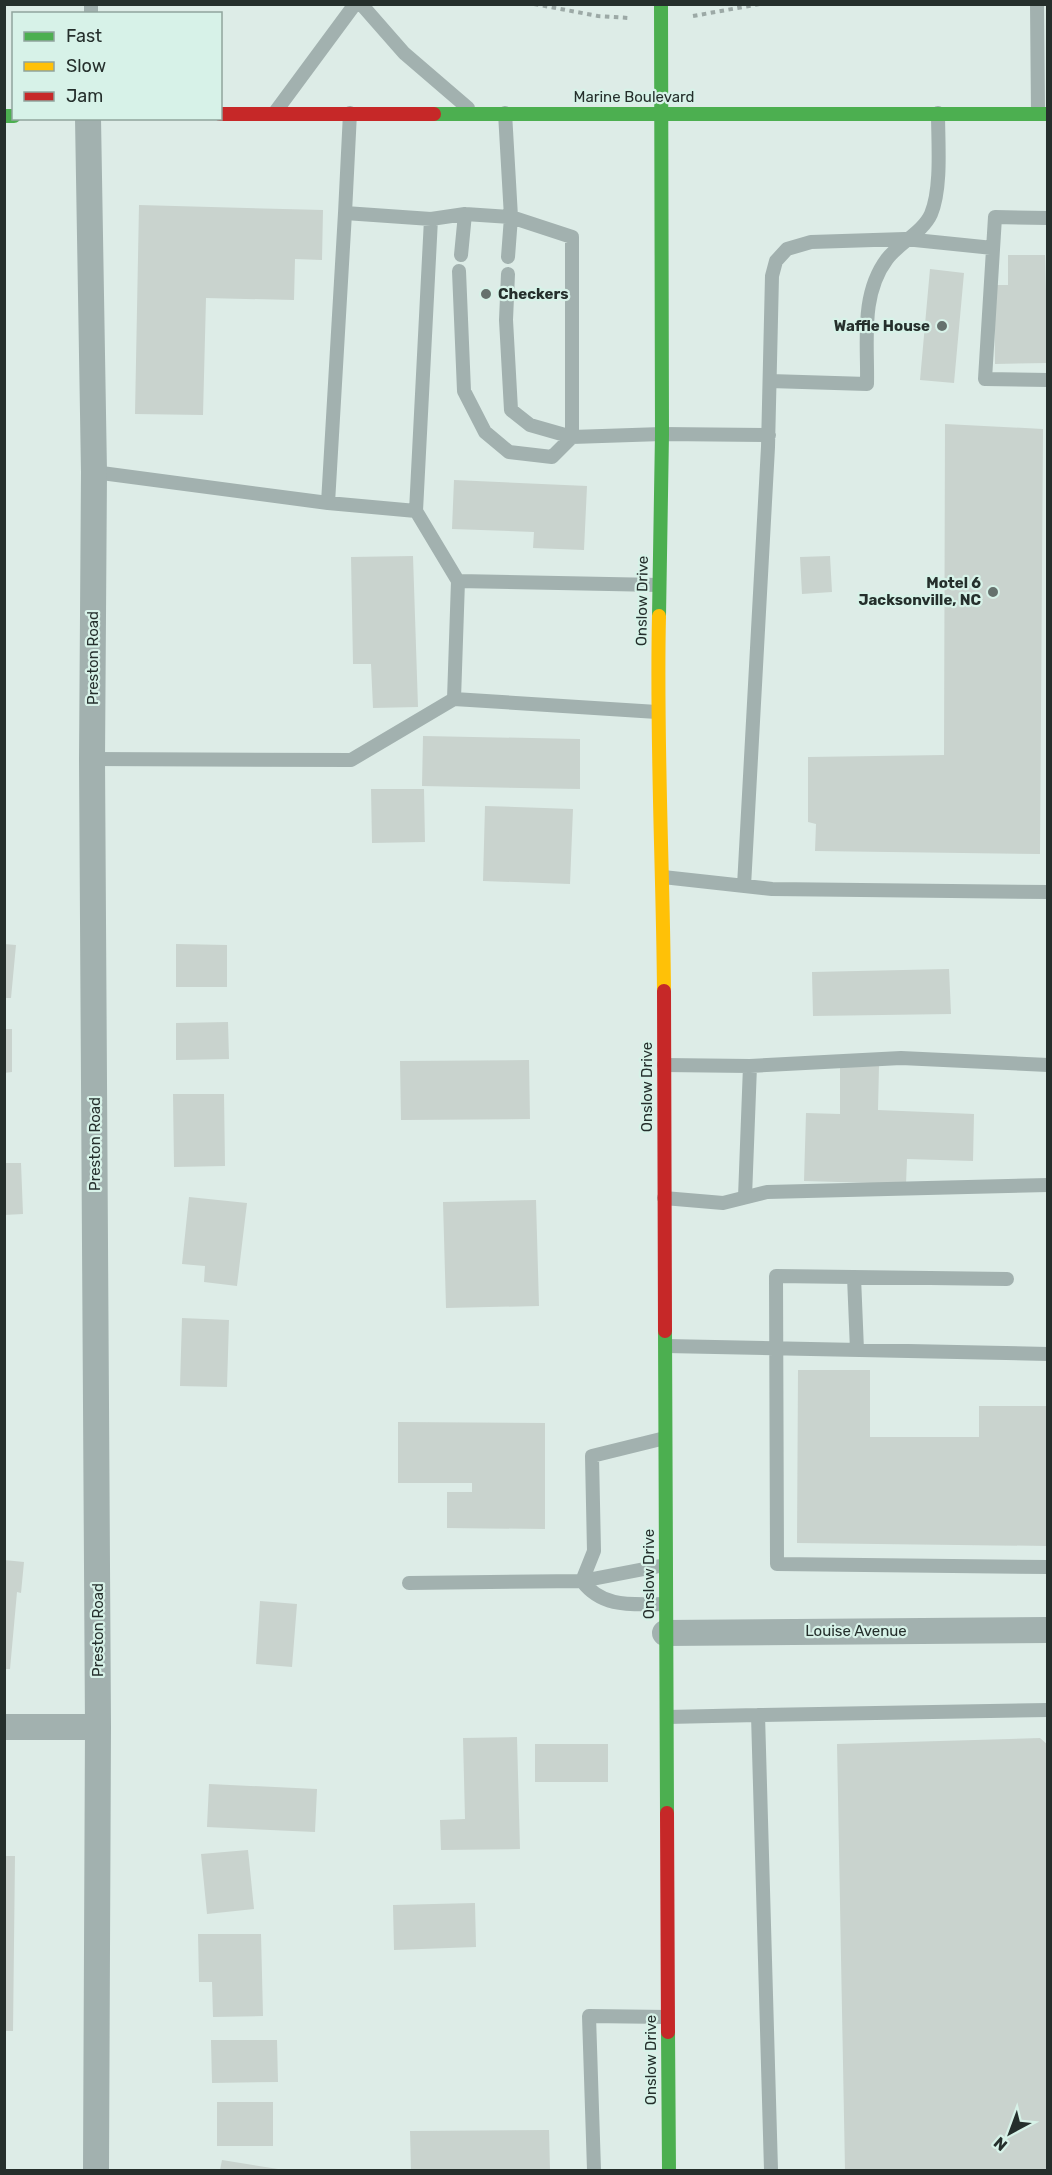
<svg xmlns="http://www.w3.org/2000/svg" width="1052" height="2175" font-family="Rubik,sans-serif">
<rect width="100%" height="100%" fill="#ddece7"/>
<path fill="#c9d3ce" d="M139,205L323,210L322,260L295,259L294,300L206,298L203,415L135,414Z
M1008,255H1045L1048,363L995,364L994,285H1008Z
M930,269L964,273L954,383L920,380Z
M945,424L1043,429L1040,854L815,851L816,824L808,822V757L944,755Z
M454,480L587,486L584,550L533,548L534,532L452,529Z
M413,556L418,707L373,708L371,664H353L351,557Z
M830,556L832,592L802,594L800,557Z
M423,736L580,739V789L422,786Z
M371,789H424L425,842L372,843Z
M485,806L573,809L570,884L483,881Z
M4,944L16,945L11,998H4Z
M176,944L227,945V987H176Z
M949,969L951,1014L813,1016L812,972Z
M228,1022L229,1059L176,1060V1023Z
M4,1029H12V1072L4,1073Z
M529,1060L530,1119L401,1120L400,1061Z
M840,1065L879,1066L878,1110L974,1114L973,1161L907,1159L906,1184L804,1181L806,1113L840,1114Z
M173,1094H224L225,1166L174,1167Z
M4,1163H21L23,1214L4,1215Z
M189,1197L247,1203L237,1286L204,1282L205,1266L182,1264Z
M536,1200L539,1306L446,1308L443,1202Z
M182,1318L229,1320L227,1387L180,1386Z
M798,1370H870V1437H979V1406H1048V1546L797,1543Z
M398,1422L545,1423V1529L447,1528V1492H472V1483H398Z
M4,1560L24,1562L21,1593L17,1592L10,1669H4Z
M260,1601L297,1604L292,1667L256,1664Z
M517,1737L520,1849L441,1850L440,1820L465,1819L463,1738Z
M1040,1738L1048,1745V2170H845L837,1744Z
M535,1744H608V1782H535Z
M209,1784L317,1789L315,1832L207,1827Z
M248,1850L254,1909L207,1914L201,1854Z
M4,1856H15L13,2031H4Z
M475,1903L476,1947L394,1950L393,1905Z
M198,1934H261L263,2016L213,2017L212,1982H199Z
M211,2040H277L278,2082L212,2083Z
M217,2102H273V2146H217Z
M549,2130L550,2170H411L410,2131Z
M222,2160L278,2169V2170H220Z"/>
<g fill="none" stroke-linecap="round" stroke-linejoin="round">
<path stroke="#9ca9a6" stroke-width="4" stroke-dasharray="4.5 4.5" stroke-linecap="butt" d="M534,4L598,16L629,18
M693,16L760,4"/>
<path stroke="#a2b1af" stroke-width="14" d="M361,4L404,53L468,108
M1037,4L1038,114
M91,14V4
M276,111L355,4
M350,113L345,213L431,219L416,511L458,581L659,585
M505,113L511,217L508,257
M1048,218L995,217L985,379L1048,380
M431,219L465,214L511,217L572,237V437L662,434L769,435
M461,255L465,214
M459,271L464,391L485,432L509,452L552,457L572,437L530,425L511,410L506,320L508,274
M770,381L867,384C868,342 860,295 887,259C899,243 923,232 931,214C942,188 938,142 938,113
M94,472L328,503L416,511
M328,503L345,213
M458,581L454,699L657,712
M92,759L351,760L454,699
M663,877L772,889L1048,892
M744,886L768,447L772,276L776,261L787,249L811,242L905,239L993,248
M664,1065L750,1066L901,1058L1048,1065
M745,1197L750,1066
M664,1198L723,1203L767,1192L1048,1185
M854,1277L857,1350
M1007,1279L776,1276L777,1564L1048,1567
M666,1346L1048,1354
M665,1565L582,1581C603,1609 633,1604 666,1604
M409,1583L582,1581L594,1551L592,1456L665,1438
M667,1717L758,1715
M594,2170L589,2016L667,2017
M771,2170L758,1715L1048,1710"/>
<path stroke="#a2b1af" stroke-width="26" d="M88,118L94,472L92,759L98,1727L96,2170
M665,1633L1048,1630
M4,1727H98"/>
<path stroke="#4caf50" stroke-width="14" d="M434,114H1048
M4,116H14
M659,616L662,434L661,4
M665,1331L667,1813
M668,2032L669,2170"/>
<path stroke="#ffc107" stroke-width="14" d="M659,616C656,741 663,866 664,991"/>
<path stroke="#c62828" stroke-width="14" d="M220,114H434
M664,991L665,1331
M667,1813L668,2032"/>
</g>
<g fill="#65716d" stroke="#d7f2e8" stroke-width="2">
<circle cx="486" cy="294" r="6"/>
<circle cx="942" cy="326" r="6"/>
<circle cx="993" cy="592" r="6"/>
</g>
<g text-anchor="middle" stroke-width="4.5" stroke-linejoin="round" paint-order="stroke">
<g font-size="15" fill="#252f2c" stroke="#d7f2e8">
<text x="634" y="102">Marine Boulevard</text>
<text transform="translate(642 601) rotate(-89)" y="5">Onslow Drive</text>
<text transform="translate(93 658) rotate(-90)" y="5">Preston Road</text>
<text transform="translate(647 1087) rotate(-90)" y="5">Onslow Drive</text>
<text transform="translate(95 1144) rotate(-90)" y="5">Preston Road</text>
<text transform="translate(649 1574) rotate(-90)" y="5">Onslow Drive</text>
<text transform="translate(98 1630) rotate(-90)" y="5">Preston Road</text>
<text x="856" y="1636">Louise Avenue</text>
<text transform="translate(651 2060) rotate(-90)" y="5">Onslow Drive</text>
</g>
<g font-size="15" font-weight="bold" fill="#252f2c" stroke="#d7f2e8" text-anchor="end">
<text x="498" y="299" text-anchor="start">Checkers</text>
<text x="930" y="331">Waffle House</text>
<text x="981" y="588">Motel 6<tspan x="981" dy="17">Jacksonville, NC</tspan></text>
</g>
</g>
<rect width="1052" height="2175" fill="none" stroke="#252f2c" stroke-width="12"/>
<rect x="12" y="12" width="210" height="108" fill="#d7f2e8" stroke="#90a49d" stroke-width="1.5"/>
<rect x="24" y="32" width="30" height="9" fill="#4caf50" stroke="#90a49d" stroke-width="1.5"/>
<text x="66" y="42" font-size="18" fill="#252f2c">Fast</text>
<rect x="24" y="62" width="30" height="9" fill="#ffc107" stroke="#90a49d" stroke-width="1.5"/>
<text x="66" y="72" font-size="18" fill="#252f2c">Slow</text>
<rect x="24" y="92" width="30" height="9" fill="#c62828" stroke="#90a49d" stroke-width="1.5"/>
<text x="66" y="102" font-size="18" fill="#252f2c">Jam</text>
<g transform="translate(1010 2133) rotate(221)" stroke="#d7f2e8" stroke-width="4.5" paint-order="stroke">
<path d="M0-4.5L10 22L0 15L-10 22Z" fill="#252f2c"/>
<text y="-9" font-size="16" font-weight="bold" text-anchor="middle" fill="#252f2c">N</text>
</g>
</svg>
